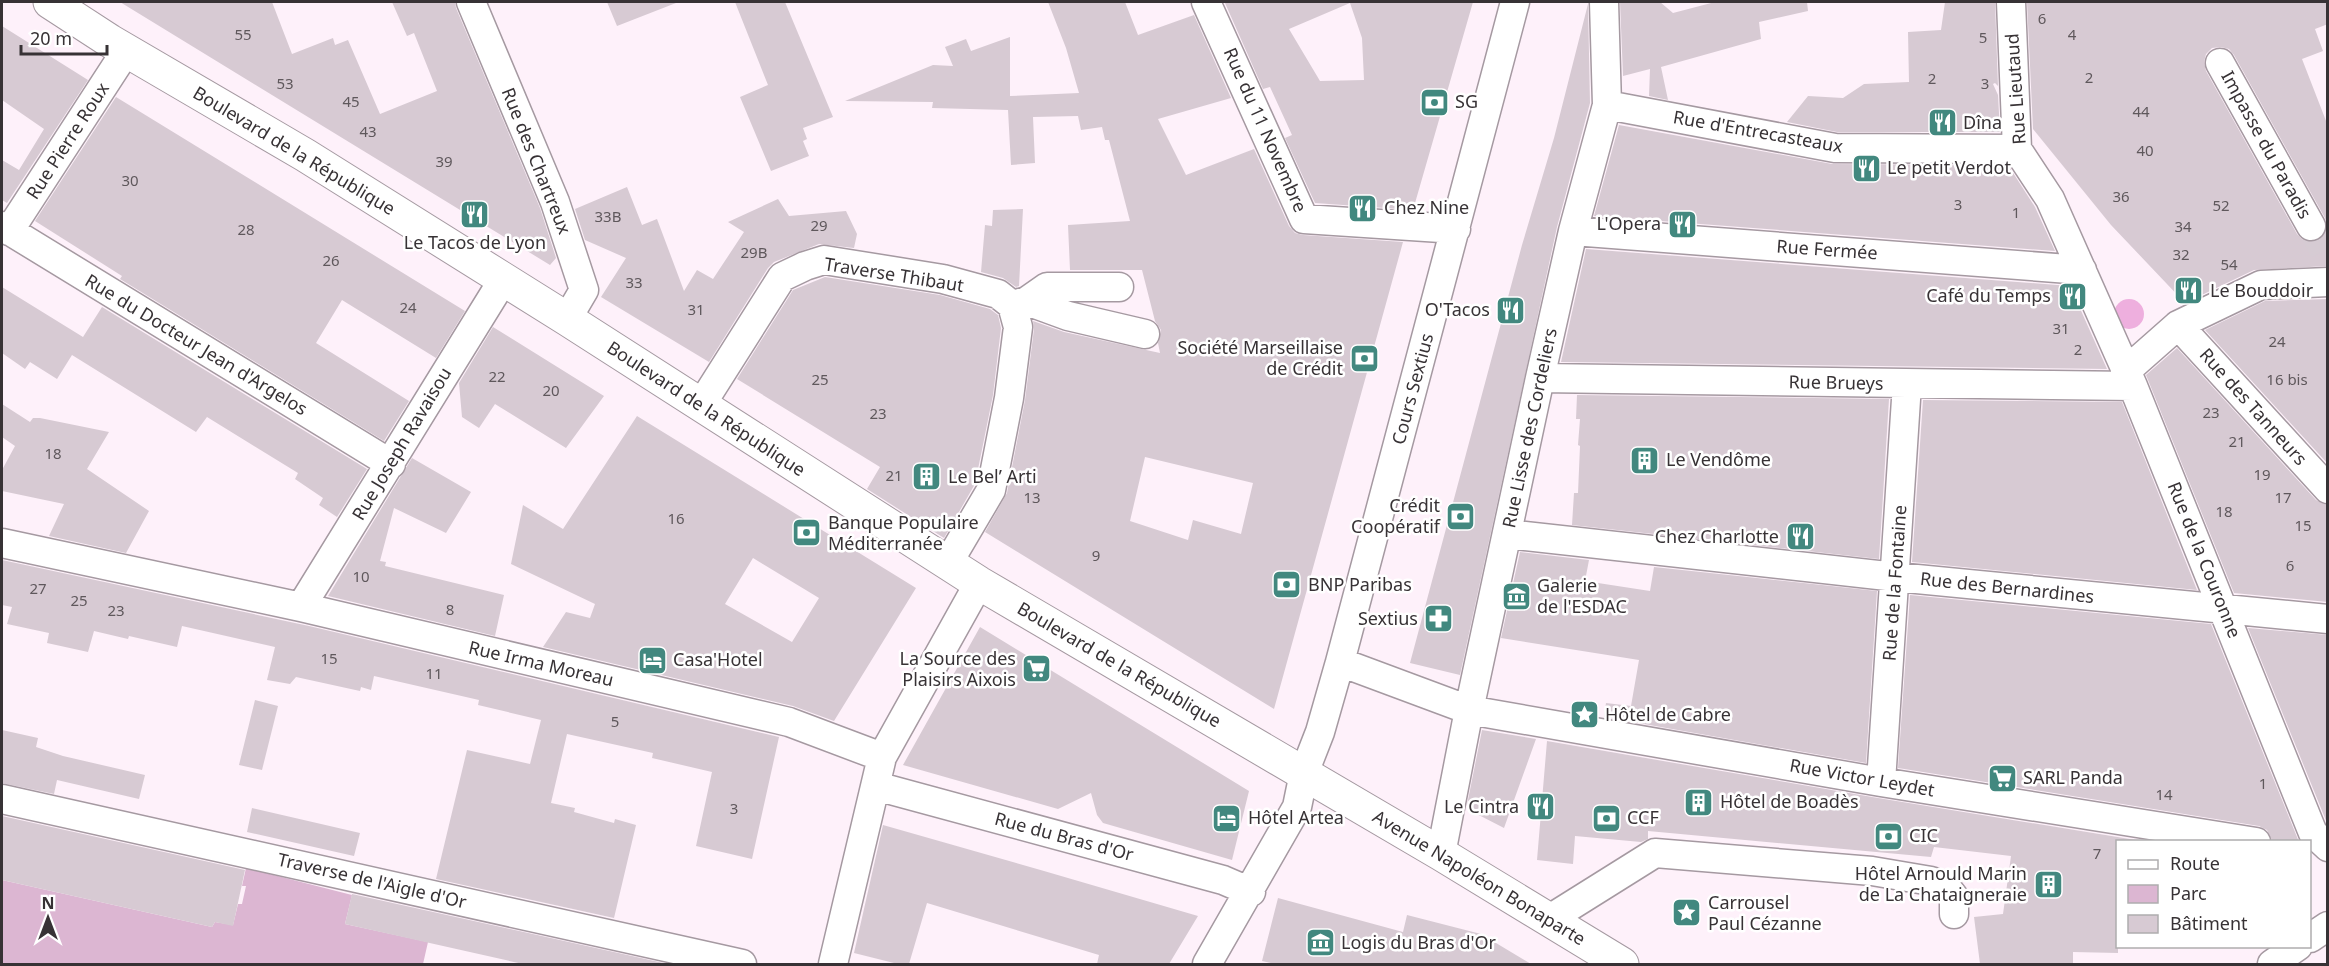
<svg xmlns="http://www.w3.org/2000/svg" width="2329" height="966" font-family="'Noto Sans',sans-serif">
<rect width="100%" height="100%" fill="#fef1fa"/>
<path fill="#dcb6d2" d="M246,868L352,895L345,924L428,942L423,964H2V880L212,927L215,922L233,925L238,904H242L246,886H242Z"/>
<path fill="#eeafde" d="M2114 314a15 15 0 1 1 30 0a15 15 0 1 1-30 0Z"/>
<path fill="#d7cad3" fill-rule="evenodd" d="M120,2H272L292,54L333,38L335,45L348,40L380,114L437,91L414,33L407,36L392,2H455L456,8L540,208L556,258L550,265Z
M607,2H676V3L617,26Z
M735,2H785L833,117L803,128L807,139L803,141L809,156L771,171L740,97L768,85Z
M1048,2H1125L1138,35L1194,15L1231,98L1158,119L1186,175L1254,149L1289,226L1295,233L1303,235L1403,242L1274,709L985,532L1007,493L1025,400L1034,329L1033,321L1064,332L1160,353L1158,343L1161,330L1155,321L1142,270H1070L1068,225L1130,221L1109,140H1105L1102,127L1081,130L1078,116L1033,117L1035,163L1011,165L1008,110L932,108L933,102L845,101L933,65L953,66L945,47L966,39L971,51L1010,37V96L1079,93L1066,48ZM1145,457L1253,483L1241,534L1193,520L1188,540L1130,521Z
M1229,2H1473L1413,210L1315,203L1285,138L1292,135L1270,87L1263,89L1225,3ZM1350,3L1362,38L1364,80L1320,81L1289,29Z
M1620,2H1660L1673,13L1715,2H1807L1808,11L1759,22L1761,39L1661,67L1668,100L1649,96L1650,69L1623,76Z
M1945,2H1995L1998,86L1995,83L1993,84L1998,95L2000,132H1837L1787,122L1808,96L1843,98L1864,84L1909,82L1908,32L1941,30Z
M2027,2H2328V24L2315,29L2323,51L2302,59L2328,126V266L2254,270L2185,303L2111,225L2033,129ZM2221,47L2229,49L2234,55L2325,218L2327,226L2325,234L2318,241L2310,242L2303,240L2297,234L2206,71L2204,62L2206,54L2212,48Z
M1588,4L1590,103L1557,227L1460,675L1410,663L1522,245L1554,138Z
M2,26L88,80L7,203L2,200V160L19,170L44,129L2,100Z
M116,97L465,311L436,358L342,300L316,343L409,401L384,441L120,279L122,276L35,221Z
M1619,125L1832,164L2008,165L2035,207L2055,251L1594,216Z
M627,187L642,225L657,219L684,291L697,270L713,279L744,232L728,222L778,199L789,216L846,211L857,234L854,248L819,244L774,262L768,268L709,362L601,297L626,258L585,240L575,209Z
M1023,209L1019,286L1016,287L1003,278L981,272L985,225L992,226L993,210Z
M1586,249L2070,286L2107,369L1561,362Z
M825,277L940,295L990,309L998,315L1001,328L993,395L975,484L944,538L867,489L880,467L737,379L793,290Z
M2,287L83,337L102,307L367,469L337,517L319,505L323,498L295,479L298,473L207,417L196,432L72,355L57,379L30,362L25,369L2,353Z
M2328,299V464L2205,330L2265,301Z
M493,327L604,396L566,448L495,404L479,428L462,417L459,383Z
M2177,348L2316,500L2328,505V602L2234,593L2146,375Z
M1577,395L1889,399L1879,559L1572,525L1574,493H1578L1580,446L1578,445L1580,419H1576Z
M1923,400L2122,402L2197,590L1912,562Z
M2,404L30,422L33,418H40L109,432L87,469L149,511L126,553L49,536L64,504L2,491V470L15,446L2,437Z
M637,416L916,588L834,721L793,706L543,647L566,612L590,618L595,604L511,564L523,505L563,529ZM753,558L819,598L792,642L725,604Z
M412,458L471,492L446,533L394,508L380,561L386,562L385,566L504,595L495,636L328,596Z
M1520,552L1589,560L1585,581L1650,591L1654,567L1877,591L1866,763L1604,717L1606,703L1631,706L1639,660L1501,638Z
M2,560L309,626L779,737L752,859L696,846L712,772L652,758L653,753L567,734L551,803L575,808L574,812L614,823L615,819L636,825L614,918L436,879L467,750L530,764L541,720L478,705L479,700L374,676L371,690L361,687L360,691L296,677L290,684L267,680L275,647L182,626L177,647L129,636L128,639L94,631L88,652L47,643L49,633L7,624L12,607L2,605Z
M1910,595L2211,624L2299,842H2272L2267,830L2259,826L1898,768Z
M980,627L1249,791L1232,860L1103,823L1097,815L1091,793L1058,809L903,765Z
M2248,628L2328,635V824L2327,823Z
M255,700L278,706L262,770L239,765Z
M2,730L38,738L36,747L63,756L145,775L139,799L57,780L54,794L2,783Z
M1482,730L1536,739L1504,828L1469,810L1467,805Z
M1547,741L1878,798L2148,842H2118V953L2073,952V964H1980L1974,917L2003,914L2011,856L1934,847L1931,857L1648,831V839L1641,842L1575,836L1573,864L1537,860Z
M252,808L360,833L354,856L247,832Z
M2,816L245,870L233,926L215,922L212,927L2,880Z
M883,825L1044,871L1198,916L1169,964H1097L1099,955L927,903L909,964H898L854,953Z
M352,894L668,964H523L345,924Z
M1278,898L1403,932L1407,915L1481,934L1531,964H1276L1262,961Z"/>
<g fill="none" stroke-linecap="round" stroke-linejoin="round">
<path stroke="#d6cbd3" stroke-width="28" stroke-dasharray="28 14" stroke-linecap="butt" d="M2311,226L2328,259"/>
<defs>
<path id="street" d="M471,2L555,202L584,290L567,319
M1206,2L1304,219L1456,229
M2011,2L2017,149L2050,199L2133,386L2313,833L2328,847
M2220,63L2311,226
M1607,105L1835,148L2017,149
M2,226L391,464
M9,231L126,51
M1573,231L2082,270
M1027,301L1047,287H1119
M1012,305L1027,301L1068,316L1145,334
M2178,325L2328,489
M2127,370L2178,325L2261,285L2328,282
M1540,378L2133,386
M701,405L782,277L805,266L824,260L943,279L998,294L1012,305L1018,327L1009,398L991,490L948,563
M1507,534L1896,577L2328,619
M2,543L301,607L789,722L882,757
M301,607L503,280
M1340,662L1469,710L1881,782L2256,842
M1881,782L1907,384
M876,786L1223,880L1251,892
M2,799L742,964
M1441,854L1469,710L1540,378L1573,231L1607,105L1604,2
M1548,920L1655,853L1872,871L1931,881L1947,888L1954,897V914
M2310,938L2328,926
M833,964L882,757L979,583
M1207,964L1297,807L1304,773L1320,732L1340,662L1515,2
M2272,964L2298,946"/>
<path id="primary" d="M50,2L110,41L305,155L567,319L979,583L1441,854L1622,964"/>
</defs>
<use href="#street" stroke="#a599a1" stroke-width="31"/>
<use href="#primary" stroke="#a599a1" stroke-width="35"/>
<use href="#street" stroke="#fff" stroke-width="28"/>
<use href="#primary" stroke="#fff" stroke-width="33"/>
</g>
<defs>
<symbol id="bank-square" viewBox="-11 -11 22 22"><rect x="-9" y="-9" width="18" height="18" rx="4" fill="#42887f" stroke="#fff"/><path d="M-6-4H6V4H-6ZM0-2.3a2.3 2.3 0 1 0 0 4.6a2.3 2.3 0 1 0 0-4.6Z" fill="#fff"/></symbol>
<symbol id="restaurant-square" viewBox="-11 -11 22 22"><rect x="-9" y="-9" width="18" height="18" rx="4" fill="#42887f" stroke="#fff"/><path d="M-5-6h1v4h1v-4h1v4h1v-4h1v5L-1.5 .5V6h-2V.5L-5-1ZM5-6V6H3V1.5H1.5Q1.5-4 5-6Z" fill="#fff"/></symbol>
<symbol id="building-square" viewBox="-11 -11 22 22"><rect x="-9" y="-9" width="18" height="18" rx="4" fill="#42887f" stroke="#fff"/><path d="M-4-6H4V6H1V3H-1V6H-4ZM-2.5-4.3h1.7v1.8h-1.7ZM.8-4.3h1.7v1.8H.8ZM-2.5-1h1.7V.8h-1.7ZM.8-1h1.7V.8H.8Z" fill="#fff"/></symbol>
<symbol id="museum-square" viewBox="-11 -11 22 22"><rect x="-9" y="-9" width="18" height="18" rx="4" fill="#42887f" stroke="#fff"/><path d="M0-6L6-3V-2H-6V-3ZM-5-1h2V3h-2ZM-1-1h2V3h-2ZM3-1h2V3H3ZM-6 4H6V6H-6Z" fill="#fff"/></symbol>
<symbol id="pharmacy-square" viewBox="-11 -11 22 22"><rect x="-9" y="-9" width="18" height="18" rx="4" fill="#42887f" stroke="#fff"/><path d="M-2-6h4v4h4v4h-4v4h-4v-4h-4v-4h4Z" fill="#fff"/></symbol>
<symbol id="hotel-square" viewBox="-11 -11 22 22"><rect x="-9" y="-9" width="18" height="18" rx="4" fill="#42887f" stroke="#fff"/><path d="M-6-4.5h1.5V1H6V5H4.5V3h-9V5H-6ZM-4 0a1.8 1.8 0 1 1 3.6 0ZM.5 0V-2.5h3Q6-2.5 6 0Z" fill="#fff"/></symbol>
<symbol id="supermarket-square" viewBox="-11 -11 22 22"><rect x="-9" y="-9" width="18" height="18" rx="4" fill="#42887f" stroke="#fff"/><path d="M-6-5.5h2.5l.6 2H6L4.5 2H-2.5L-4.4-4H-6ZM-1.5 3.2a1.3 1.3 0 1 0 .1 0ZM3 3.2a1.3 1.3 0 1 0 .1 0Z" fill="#fff"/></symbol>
<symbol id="sight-square" viewBox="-11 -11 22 22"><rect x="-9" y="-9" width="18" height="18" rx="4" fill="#42887f" stroke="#fff"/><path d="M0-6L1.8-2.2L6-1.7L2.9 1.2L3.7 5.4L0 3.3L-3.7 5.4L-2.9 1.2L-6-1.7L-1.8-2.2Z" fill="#fff"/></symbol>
</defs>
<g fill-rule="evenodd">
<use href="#bank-square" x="1418" y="86" width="33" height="33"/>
<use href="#restaurant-square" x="1926" y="106" width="33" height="33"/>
<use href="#restaurant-square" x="1850" y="152" width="33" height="33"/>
<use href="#restaurant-square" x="1346" y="192" width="33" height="33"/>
<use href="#restaurant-square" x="458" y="198" width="33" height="33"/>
<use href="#restaurant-square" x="1666" y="208" width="33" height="33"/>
<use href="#restaurant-square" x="2172" y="274" width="33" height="33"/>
<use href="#restaurant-square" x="2056" y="280" width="33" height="33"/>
<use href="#restaurant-square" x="1494" y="294" width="33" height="33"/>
<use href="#bank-square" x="1348" y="342" width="33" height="33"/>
<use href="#building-square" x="1628" y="444" width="33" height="33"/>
<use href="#building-square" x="910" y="460" width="33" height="33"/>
<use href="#bank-square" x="1444" y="500" width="33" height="33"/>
<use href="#bank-square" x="790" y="516" width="33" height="33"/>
<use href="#restaurant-square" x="1784" y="520" width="33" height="33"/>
<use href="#bank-square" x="1270" y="568" width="33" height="33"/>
<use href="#museum-square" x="1500" y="580" width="33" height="33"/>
<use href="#pharmacy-square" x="1422" y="602" width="33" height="33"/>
<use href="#hotel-square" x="636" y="644" width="33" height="33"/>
<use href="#supermarket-square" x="1020" y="652" width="33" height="33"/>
<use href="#sight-square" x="1568" y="698" width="33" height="33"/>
<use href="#supermarket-square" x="1986" y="762" width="33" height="33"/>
<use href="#building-square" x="1682" y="786" width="33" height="33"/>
<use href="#restaurant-square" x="1524" y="790" width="33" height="33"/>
<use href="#hotel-square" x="1210" y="802" width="33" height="33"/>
<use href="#bank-square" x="1590" y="802" width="33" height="33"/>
<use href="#bank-square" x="1872" y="820" width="33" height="33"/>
<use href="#building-square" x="2032" y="868" width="33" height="33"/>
<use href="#sight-square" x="1670" y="896" width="33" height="33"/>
<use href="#museum-square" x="1304" y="926" width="33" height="33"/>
</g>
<g text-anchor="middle" stroke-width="5" stroke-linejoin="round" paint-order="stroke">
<g font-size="15" fill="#5f585c">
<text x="2042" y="24">6</text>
<text x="243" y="40">55</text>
<text x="2072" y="40">4</text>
<text x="1983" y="43">5</text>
<text x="2089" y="83">2</text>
<text x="1932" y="84">2</text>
<text x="285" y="89">53</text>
<text x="1985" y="89">3</text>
<text x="351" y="107">45</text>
<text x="2141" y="117">44</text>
<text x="368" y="137">43</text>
<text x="2145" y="156">40</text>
<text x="444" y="167">39</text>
<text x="130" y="186">30</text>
<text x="2121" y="202">36</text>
<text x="1958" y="210">3</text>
<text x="2221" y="211">52</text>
<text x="2016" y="218">1</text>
<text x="608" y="222">33B</text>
<text x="819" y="231">29</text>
<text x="2183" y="232">34</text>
<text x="246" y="235">28</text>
<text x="754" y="258">29B</text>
<text x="2181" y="260">32</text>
<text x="331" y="266">26</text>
<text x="2229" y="270">54</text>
<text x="634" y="288">33</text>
<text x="408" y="313">24</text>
<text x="696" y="315">31</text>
<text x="2061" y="334">31</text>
<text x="2277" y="347">24</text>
<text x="2078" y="355">2</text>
<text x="497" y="382">22</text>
<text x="820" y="385">25</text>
<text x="2287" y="385">16 bis</text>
<text x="551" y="396">20</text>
<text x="2211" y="418">23</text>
<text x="878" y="419">23</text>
<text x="2237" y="447">21</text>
<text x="53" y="459">18</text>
<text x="2262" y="480">19</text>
<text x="894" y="481">21</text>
<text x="1032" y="503">13</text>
<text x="2283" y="503">17</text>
<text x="2224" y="517">18</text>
<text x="676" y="524">16</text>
<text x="2303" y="531">15</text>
<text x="1096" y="561">9</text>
<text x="2290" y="571">6</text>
<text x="361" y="582">10</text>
<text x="38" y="594">27</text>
<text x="79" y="606">25</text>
<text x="450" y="615">8</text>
<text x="116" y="616">23</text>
<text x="329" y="664">15</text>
<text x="434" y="679">11</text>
<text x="615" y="727">5</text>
<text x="2263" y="789">1</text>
<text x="2164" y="800">14</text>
<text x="734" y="814">3</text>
<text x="2097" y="859">7</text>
</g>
<g font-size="18" fill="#373235" stroke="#fff">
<text transform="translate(2016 89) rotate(-94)" y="6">Rue Lieutaud</text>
<text transform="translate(1265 130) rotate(66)" y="6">Rue du 11 Novembre</text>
<text transform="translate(1758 132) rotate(10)" y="6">Rue d'Entrecasteaux</text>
<text transform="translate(68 141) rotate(-57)" y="6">Rue Pierre Roux</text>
<text transform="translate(2266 145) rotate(61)" y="6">Impasse du Paradis</text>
<text transform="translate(294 151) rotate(31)" y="6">Boulevard de la République</text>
<text transform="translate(536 161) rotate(68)" y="6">Rue des Chartreux</text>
<text transform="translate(1827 250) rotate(4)" y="6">Rue Fermée</text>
<text transform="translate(894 275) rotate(9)" y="6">Traverse Thibaut</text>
<text transform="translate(196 345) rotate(31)" y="6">Rue du Docteur Jean d'Argelos</text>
<text transform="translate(1836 383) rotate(1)" y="6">Rue Brueys</text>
<text transform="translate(1413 389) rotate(-75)" y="6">Cours Sextius</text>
<text transform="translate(2253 407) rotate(48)" y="6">Rue des Tanneurs</text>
<text transform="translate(706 409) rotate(33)" y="6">Boulevard de la République</text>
<text transform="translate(1530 428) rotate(-78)" y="6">Rue Lisse des Cordeliers</text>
<text transform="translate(402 444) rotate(-59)" y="6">Rue Joseph Ravaisou</text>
<text transform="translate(2204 560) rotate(68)" y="6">Rue de la Couronne</text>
<text transform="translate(1895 583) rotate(-86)" y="6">Rue de la Fontaine</text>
<text transform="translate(2007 588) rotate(6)" y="6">Rue des Bernardines</text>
<text transform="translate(541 664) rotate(13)" y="6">Rue Irma Moreau</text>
<text transform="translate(1119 665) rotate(30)" y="6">Boulevard de la République</text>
<text transform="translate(1862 778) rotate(10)" y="6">Rue Victor Leydet</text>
<text transform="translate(1064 837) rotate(15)" y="6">Rue du Bras d'Or</text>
<text transform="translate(1479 878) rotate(31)" y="6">Avenue Napoléon Bonaparte</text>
<text transform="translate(372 881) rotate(13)" y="6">Traverse de l'Aigle d'Or</text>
</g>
<g font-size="18" fill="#373235" stroke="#fff" text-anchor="start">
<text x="1455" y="108">SG</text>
<text x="1963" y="129">Dîna</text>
<text x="1887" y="174">Le petit Verdot</text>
<text x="1384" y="214">Chez Nine</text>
<text x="1661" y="230" text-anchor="end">L'Opera</text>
<text x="475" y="249" text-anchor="middle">Le Tacos de Lyon</text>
<text x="2210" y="297">Le Bouddoir</text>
<text x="2051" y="302" text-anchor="end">Café du Temps</text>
<text x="1490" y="316" text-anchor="end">O'Tacos</text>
<text x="1343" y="354" text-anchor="end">Société Marseillaise<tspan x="1343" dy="21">de Crédit</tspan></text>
<text x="1666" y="466">Le Vendôme</text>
<text x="948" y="483">Le Bel’ Arti</text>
<text x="1440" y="512" text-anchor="end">Crédit<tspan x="1440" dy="21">Coopératif</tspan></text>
<text x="828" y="529">Banque Populaire<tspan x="828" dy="21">Méditerranée</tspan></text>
<text x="1779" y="543" text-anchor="end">Chez Charlotte</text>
<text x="1308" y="591">BNP Paribas</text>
<text x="1537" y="592">Galerie<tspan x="1537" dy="21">de l'ESDAC</tspan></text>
<text x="1418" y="625" text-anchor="end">Sextius</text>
<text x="1016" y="665" text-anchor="end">La Source des<tspan x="1016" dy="21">Plaisirs Aixois</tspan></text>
<text x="673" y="666">Casa'Hotel</text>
<text x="1605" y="721">Hôtel de Cabre</text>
<text x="2023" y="784">SARL Panda</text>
<text x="1720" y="808">Hôtel de Boadès</text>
<text x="1519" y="813" text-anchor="end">Le Cintra</text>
<text x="1248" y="824">Hôtel Artea</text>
<text x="1627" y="824">CCF</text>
<text x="1909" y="842">CIC</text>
<text x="2027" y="880" text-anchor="end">Hôtel Arnould Marin<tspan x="2027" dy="21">de La Chataigneraie</tspan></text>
<text x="1708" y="909">Carrousel<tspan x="1708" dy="21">Paul Cézanne</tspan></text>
<text x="1341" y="949">Logis du Bras d'Or</text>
</g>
</g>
<rect width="2329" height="966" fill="none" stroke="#373235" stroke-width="6"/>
<rect x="2116" y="840" width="195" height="108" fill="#ffffff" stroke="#afadae" stroke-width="1.5"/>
<rect x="2128" y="860" width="30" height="9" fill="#ffffff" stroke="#afadae" stroke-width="1.5"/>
<text x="2170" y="870" font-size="18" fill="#373235">Route</text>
<rect x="2128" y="885" width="30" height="18" fill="#dcb6d2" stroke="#afadae" stroke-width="1.5"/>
<text x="2170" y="900" font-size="18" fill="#373235">Parc</text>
<rect x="2128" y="915" width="30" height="18" fill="#d7cad3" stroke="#afadae" stroke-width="1.5"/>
<text x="2170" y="930" font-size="18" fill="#373235">Bâtiment</text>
<g transform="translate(48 918)" stroke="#ffffff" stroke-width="4.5" paint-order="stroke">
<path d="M0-4.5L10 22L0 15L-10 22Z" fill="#373235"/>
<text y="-9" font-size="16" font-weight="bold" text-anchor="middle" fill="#373235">N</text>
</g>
<path d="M21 45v9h86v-9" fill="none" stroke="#373235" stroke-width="3"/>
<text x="30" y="45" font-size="18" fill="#373235" stroke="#ffffff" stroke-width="4.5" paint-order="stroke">20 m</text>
</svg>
